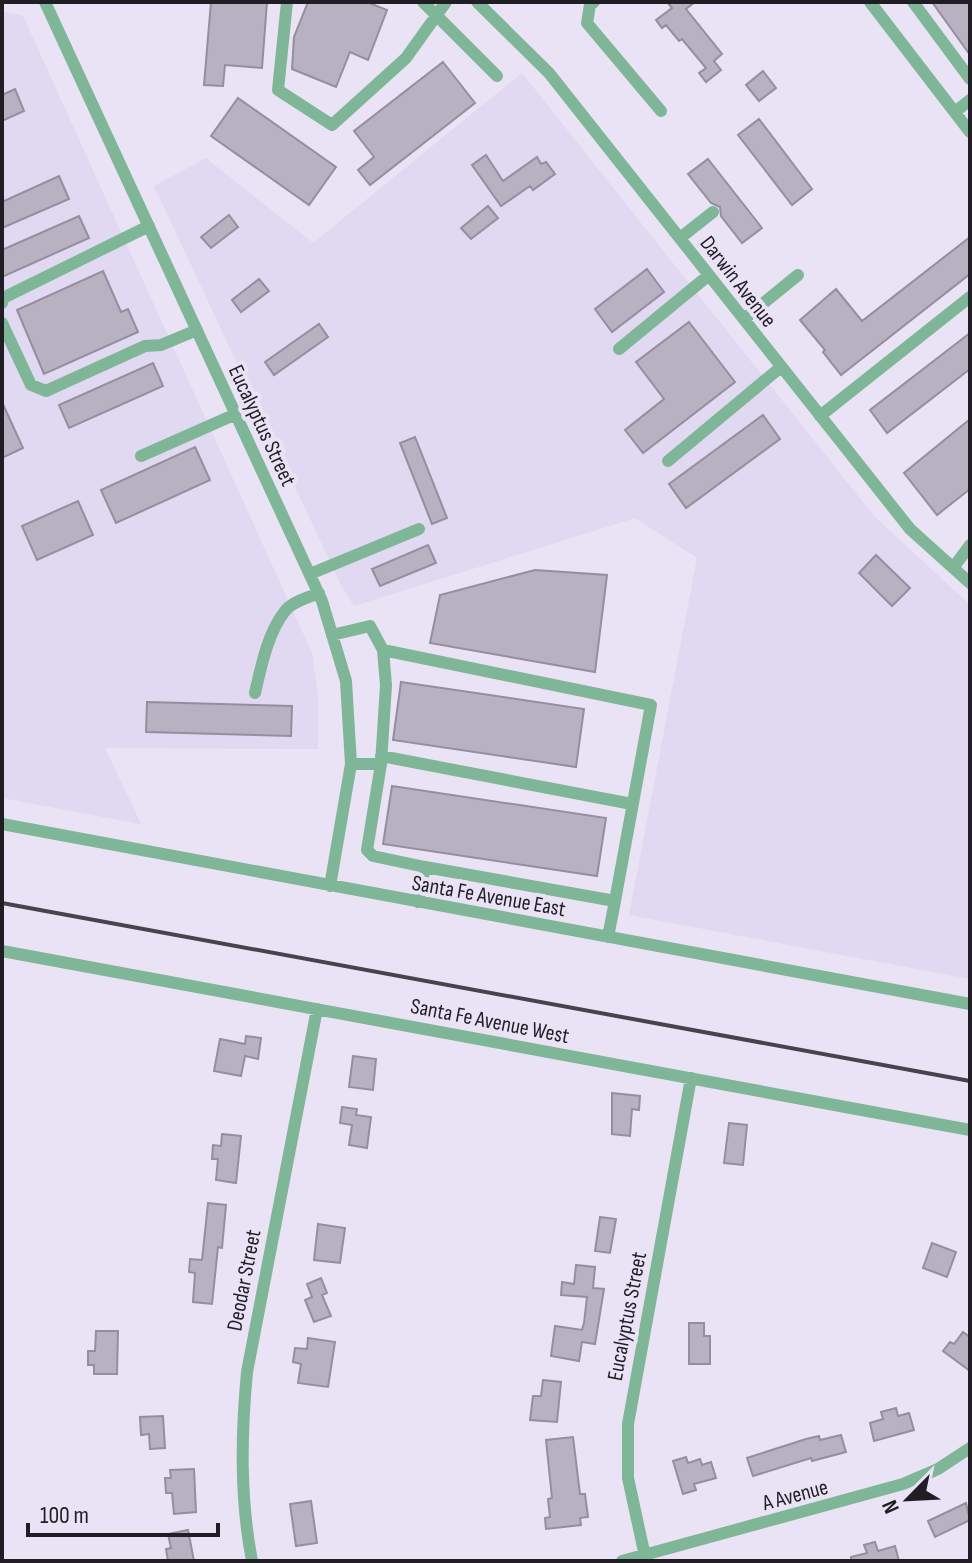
<svg xmlns="http://www.w3.org/2000/svg" width="972" height="1563" font-family="'Sofia Sans Condensed',sans-serif">
<rect width="100%" height="100%" fill="#e9e3f5"/>
<path fill="#e1d8f1" d="M2,11L23,16L312,653L318,696V749L105,748L141,824L2,798Z
M522,73L874,516L970,605V979L629,915L697,558L635,518L354,606L341,585L154,186L206,158L313,243Z"/>
<path fill="#b7b1c2" stroke="#948e9f" stroke-width="2" d="M211,2H267L262,68L225,65L223,86L204,85Z
M308,2H367L387,10L368,60L350,52L336,87L292,69L294,37Z
M667,2H695L686,9L722,54L714,61L721,70L706,82L699,73L706,68L682,39L679,41L666,25L662,28L656,20L672,8Z
M932,2H970V55Z
M443,62L475,103L370,185L358,170L374,157L354,131Z
M763,71L776,88L759,101L746,85Z
M15,89L24,111L2,121V95Z
M238,98L336,167L309,205L211,136Z
M759,119L812,189L792,205L738,135Z
M486,155L503,181L537,157L541,164L546,162L555,174L533,190L530,186L501,206L472,165Z
M708,159L762,228L742,243L721,216L720,207L711,203L688,174Z
M59,176L69,199L2,228V202Z
M488,206L498,218L471,239L461,228Z
M229,215L238,227L211,248L201,237Z
M79,216L89,238L2,277V250Z
M970,237V274L841,375L823,352L825,350L800,320L836,289L862,321Z
M647,269L664,292L612,332L595,309Z
M103,271L121,312L128,309L138,332L44,374L17,310Z
M259,279L269,291L241,312L232,300Z
M689,322L735,382L643,453L625,430L664,399L636,362Z
M319,324L328,337L274,375L265,362Z
M970,333V369L887,433L870,410Z
M153,363L163,386L69,428L59,405Z
M2,402L23,448L2,458Z
M763,415L780,439L686,508L669,484Z
M970,419V489L937,515L904,473Z
M415,437L447,518L432,524L400,443Z
M195,447L210,480L116,523L101,490Z
M78,501L93,535L37,560L22,526Z
M428,545L436,563L380,586L372,569Z
M876,555L910,588L892,606L859,573Z
M535,570L607,575L595,672L430,643L440,595Z
M401,682L584,709L576,767L393,740Z
M147,702L292,706L291,736L146,732Z
M392,786L606,818L597,876L383,844Z
M246,1036L261,1038L258,1059L245,1056L241,1076L214,1071L220,1039L245,1044Z
M353,1056L376,1059L373,1090L349,1087Z
M612,1093L640,1096L639,1110L632,1109L630,1136L612,1134Z
M342,1107L357,1109L356,1115L371,1117L367,1148L349,1145L352,1125L340,1123Z
M729,1123L747,1125L743,1165L724,1163Z
M222,1134L241,1136L236,1183L216,1180L218,1159H212L213,1145L221,1146Z
M208,1203L226,1205L222,1248L218,1247L212,1304L193,1302L195,1273L189,1272L190,1259L202,1260Z
M600,1217L616,1219L610,1253L595,1251Z
M318,1224L345,1228L340,1263L314,1260Z
M932,1243L956,1252L947,1277L923,1268Z
M576,1265L595,1267L593,1288L604,1289L595,1344L582,1342L579,1361L551,1356L555,1326L582,1330L584,1323L587,1297L561,1295L562,1282L574,1284Z
M321,1278L327,1293L322,1295L331,1316L314,1322L305,1300L312,1297L307,1284Z
M689,1323H704V1336H710V1364H689Z
M96,1331H118L117,1374H94V1365H88V1351H95Z
M963,1332L970,1337V1371L943,1351L950,1342L954,1344Z
M308,1338L335,1342L328,1387L298,1383L301,1364L293,1362L295,1348L307,1349Z
M543,1380L561,1382L557,1422L530,1420L533,1396H541Z
M896,1408L898,1416L909,1413L914,1430L874,1441L870,1423L883,1419L881,1412Z
M163,1416L165,1448L150,1449L149,1434L141,1435L140,1417Z
M841,1435L846,1452L812,1461L811,1458L753,1476L747,1458L806,1439L819,1436L820,1440Z
M573,1437L580,1494H585L588,1517L580,1518L581,1525L546,1529L545,1518L550,1517L548,1499L552,1498L546,1440Z
M686,1457L688,1463L700,1459L702,1465L711,1462L716,1478L694,1484L696,1490L683,1494L673,1461Z
M194,1469L196,1512L174,1514L172,1493H166L165,1478H171L170,1470Z
M311,1501L317,1543L296,1546L290,1504Z
M966,1503L970,1520L935,1537L928,1521Z
M188,1530L194,1561H168L166,1549L171,1548L168,1534Z
M875,1542L878,1551L895,1546L899,1561H851V1557L867,1553L864,1545Z"/>
<g fill="none" stroke-linecap="round" stroke-linejoin="round">
<path stroke="#7eb697" stroke-width="12" d="M45,2L322,601L346,681L351,764L330,886
M287,2L278,90L332,125L406,58L446,2
M423,2L497,76
M477,2L549,73L910,529L970,583
M594,2L590,5L587,23L661,111
M870,2L970,132
M913,2L970,79
M955,112L970,100
M680,238L713,212
M2,303L3,298L149,226
M744,319L798,275
M2,323L31,385L46,391L145,346L161,345L197,330
M619,349L709,275
M820,416L970,297
M141,456L236,414
M668,461L781,367
M953,568L970,545
M310,574L419,529
M332,635L370,626L383,650L386,685L381,764H351
M383,650L651,705L615,901
M255,693C261,667 268,632 285,611C293,601 308,598 319,593
M381,756L632,804
M381,764L367,850L373,856L425,867
M2,824L970,1004
M418,902L425,867L615,901L608,937
M2,951L970,1130
M252,1561C240,1498 241,1436 247,1372L317,1009
M622,1561L903,1484L938,1469L970,1448
M646,1561L628,1478V1424L691,1078"/>
<path stroke="#46434c" stroke-width="4" d="M2,903L970,1081"/>
</g>
<g text-anchor="middle" stroke-width="8" stroke-linejoin="round" paint-order="stroke">
<g font-size="22" fill="#201d24" stroke="#e9e3f5">
<text transform="translate(739 281) rotate(52)" y="8">Darwin Avenue</text>
<text transform="translate(263 425) rotate(65)" y="8">Eucalyptus Street</text>
<text transform="translate(489 895) rotate(10)" y="8">Santa Fe Avenue East</text>
<text transform="translate(490 1020) rotate(11)" y="8">Santa Fe Avenue West</text>
<text transform="translate(243 1280) rotate(-79)" y="8">Deodar Street</text>
<text transform="translate(626 1316) rotate(-79)" y="8">Eucalyptus Street</text>
<text transform="translate(795 1494) rotate(-15)" y="8">A Avenue</text>
</g>
</g>
<rect width="972" height="1563" fill="none" stroke="#201d24" stroke-width="8"/>
<g transform="translate(908 1499) rotate(246)" stroke="#e9e3f5" stroke-width="6" paint-order="stroke">
<path d="M0-6L14 30L0 20L-14 30Z" fill="#201d24"/>
<text y="-12" font-size="22" font-weight="bold" text-anchor="middle" fill="#201d24">N</text>
</g>
<path d="M28 1523v12h190v-12" fill="none" stroke="#201d24" stroke-width="4"/>
<text x="40" y="1523" font-size="24" fill="#201d24" stroke="#e9e3f5" stroke-width="6" paint-order="stroke">100 m</text>
</svg>
